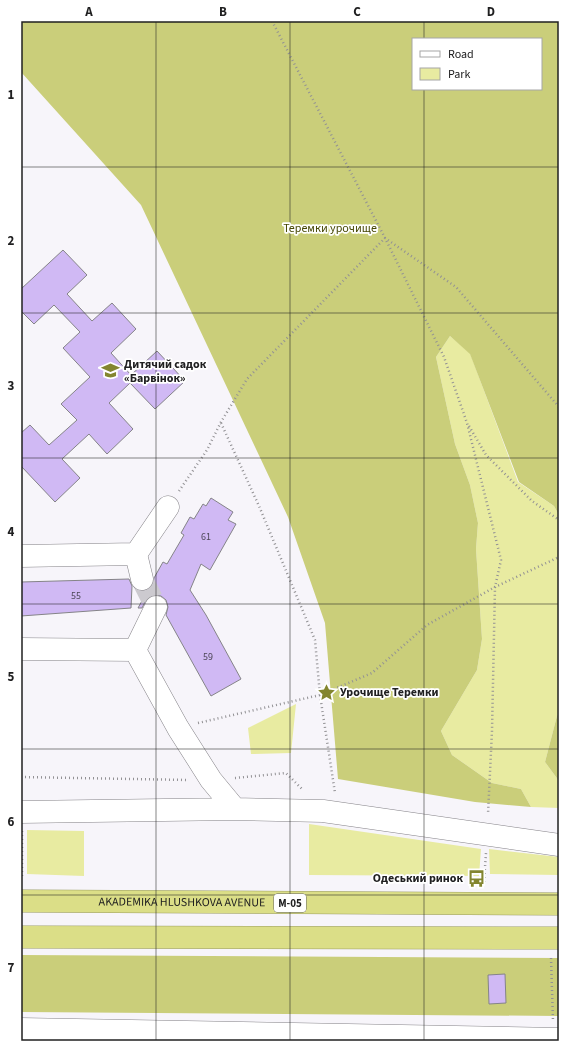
<svg xmlns="http://www.w3.org/2000/svg" width="580" height="1062" font-family="'Source Sans 3',sans-serif">
<rect width="100%" height="100%" fill="#f7f5fa"/>
<path fill="#e8eba1" d="M450,336L470,353L518,482L554,506L559,515V713L557,716L545,762L559,781V808L531,807L521,789L492,783L452,755L441,731L477,670L482,639L476,549L478,523L470,485L455,444L436,357Z
M296,704L291,753L251,754L248,728Z
M309,824L481,849L479,876L309,875Z
M27,830L84,831V876L27,874Z
M489,849L559,857V875L490,874Z"/>
<path fill="#cace7a" fill-rule="evenodd" d="M21,21H559V515L554,506L519,482L470,354L450,336L436,357L455,444L470,485L478,523L476,549L482,639L477,670L441,731L452,755L492,783L521,789L531,807L475,802L338,779L325,623L288,517L141,205L21,72ZM413,39H541V89H413Z
M559,713V781L545,762L557,716Z
M21,955L559,958V1016L21,1012Z"/>
<path fill="#d0b9f4" stroke="#858488" d="M63,250L87,275L67,294L92,321L112,303L136,329L111,353L131,375L157,351L185,381L155,409L130,383L109,403L133,429L107,454L89,434L62,459L80,478L55,502L21,466V433L30,425L49,445L77,420L61,404L90,377L63,348L80,332L54,305L34,324L21,311V289Z
M211,498L233,512L228,520L236,524L210,570L201,564L190,590L206,615L241,679L211,696L166,615L168,607L166,600L161,596L155,595L149,597L145,602L142,608H138L148,590L151,588L154,583V578L163,562L167,564L184,535L181,533L190,517L194,519L203,504L206,506Z
M129,579L132,586L131,608L21,616V582Z
M505,974L506,1003L489,1004L488,975Z"/>
<g fill="none" stroke-linecap="round" stroke-linejoin="round">
<path stroke="#cccacf" stroke-width="22" stroke-dasharray="22 11" stroke-linecap="butt" d="M142,579L156,607"/>
<defs>
<path id="minor" d="M136,554L142,579
M21,556L136,554L168,507
M21,649L135,650L178,728L211,780L235,809
M135,650L156,607
M21,812L235,809L323,811L559,845
M21,1029L559,1039"/>
<g id="highway">
<path id="s1" d="M21,901L559,904"/>
<path d="M21,937L559,938"/>
</g>
</defs>
<use href="#minor" stroke="#858388" stroke-width="23"/>
<use href="#highway" stroke="#9a9c63" stroke-width="23"/>
<path stroke="#929194" stroke-width="2.5" stroke-dasharray="1 3" stroke-linecap="butt" d="M272,21L385,238L444,357L467,423L501,560L495,587L492,731L488,814
M221,423L259,506L315,640L320,695L335,793
M469,426L486,455L532,501L559,520
M179,491L207,450L221,422L247,379L385,238L456,287L559,407
M198,723L320,695L372,673L427,625L495,587L559,557
M21,777L188,780
M235,778L286,773L303,790
M22,876V831
M484,882L486,853
M551,958L553,1021"/>
<use href="#minor" stroke="#fff" stroke-width="22"/>
<use href="#highway" stroke="#dbde87" stroke-width="22"/>
</g>
<path fill="none" stroke="#202021" stroke-width="1" stroke-opacity="0.55" d="M156,21V1041M290,21V1041M424,21V39M424,89V1041M21,167H559M21,313H559M21,458H559M21,604H559M21,749H559M21,895H559"/>
<defs>
<symbol id="school-bare" viewBox="-9 -9 18 18"><path d="M0-5L7-2L0 1L-7-2ZM-4 1L0 2.5L4 1V4Q0 6-4 4Z" fill="#83852f" stroke="#fff" stroke-width="2.5" paint-order="stroke"/></symbol>
<symbol id="sight-bare" viewBox="-9 -9 18 18"><path d="M0-6L1.8-2.2L6-1.7L2.9 1.2L3.7 5.4L0 3.3L-3.7 5.4L-2.9 1.2L-6-1.7L-1.8-2.2Z" fill="#83852f" stroke="#fff" stroke-width="2.5" paint-order="stroke"/></symbol>
<symbol id="bus-bare" viewBox="-9 -9 18 18"><path d="M-5-6H5V4H4V6H2V4H-2V6H-4V4H-5ZM-3.5-4V0h7V-4ZM-3.5 1.2v1.5H-2V1.2ZM2 1.2v1.5H3.5V1.2Z" fill="#83852f" stroke="#fff" stroke-width="2.5" paint-order="stroke"/></symbol>
</defs>
<g fill-rule="evenodd">
<use href="#school-bare" x="98" y="358" width="25" height="25"/>
<use href="#sight-bare" x="314" y="680" width="25" height="25"/>
<use href="#bus-bare" x="464" y="866" width="25" height="25"/>
</g>
<g text-anchor="middle" stroke-width="3.5" stroke-linejoin="round" paint-order="stroke">
<g font-size="10" fill="#4c4656">
<text x="206" y="540">61</text>
<text x="76" y="599">55</text>
<text x="208" y="660">59</text>
</g>
<rect fill="#fff" stroke="#636364" stroke-width="1" x="274" y="894" width="32" height="18" rx="3"/>
<g font-size="11" font-weight="bold" fill="#202021">
<text x="290" y="907">М-05</text>
</g>
<g font-size="12" fill="#464704" stroke="#fff">
<text x="330" y="232">Теремки урочище</text>
</g>
<g font-size="12" font-weight="bold" fill="#202021" stroke="#fff" text-anchor="start">
<text x="124" y="368">Дитячий садок<tspan x="124" dy="14">«Барвінок»</tspan></text>
<text x="340" y="696">Урочище Теремки</text>
<text x="463" y="882" text-anchor="end">Одеський ринок</text>
</g>
<g font-size="12" fill="#202021" stroke="#fff">
<text dy="4" stroke="none"><textPath href="#s1" startOffset="161">AKADEMIKA HLUSHKOVA AVENUE</textPath></text>
</g>
</g>
<rect width="580" height="1062" fill="none" stroke="#ffffff" stroke-width="44"/>
<rect x="412" y="38" width="130" height="52" fill="#ffffff" stroke="#a6a6a6"/>
<rect x="420" y="51" width="20" height="6" fill="#ffffff" stroke="#a6a6a6"/>
<text x="448" y="58" font-size="12" fill="#202021">Road</text>
<rect x="420" y="68" width="20" height="12" fill="#e8eba1" stroke="#a6a6a6"/>
<text x="448" y="78" font-size="12" fill="#202021">Park</text>
<rect x="22" y="22" width="536" height="1018" fill="none" stroke="#202021" stroke-width="1.5"/>
<g font-size="13" text-anchor="middle" font-weight="bold" fill="#202021">
<text x="89" y="16">A</text>
<text x="223" y="16">B</text>
<text x="357" y="16">C</text>
<text x="491" y="16">D</text>
<text x="11" y="99">1</text>
<text x="11" y="245">2</text>
<text x="11" y="390">3</text>
<text x="11" y="536">4</text>
<text x="11" y="681">5</text>
<text x="11" y="826">6</text>
<text x="11" y="972">7</text>
</g>
</svg>
